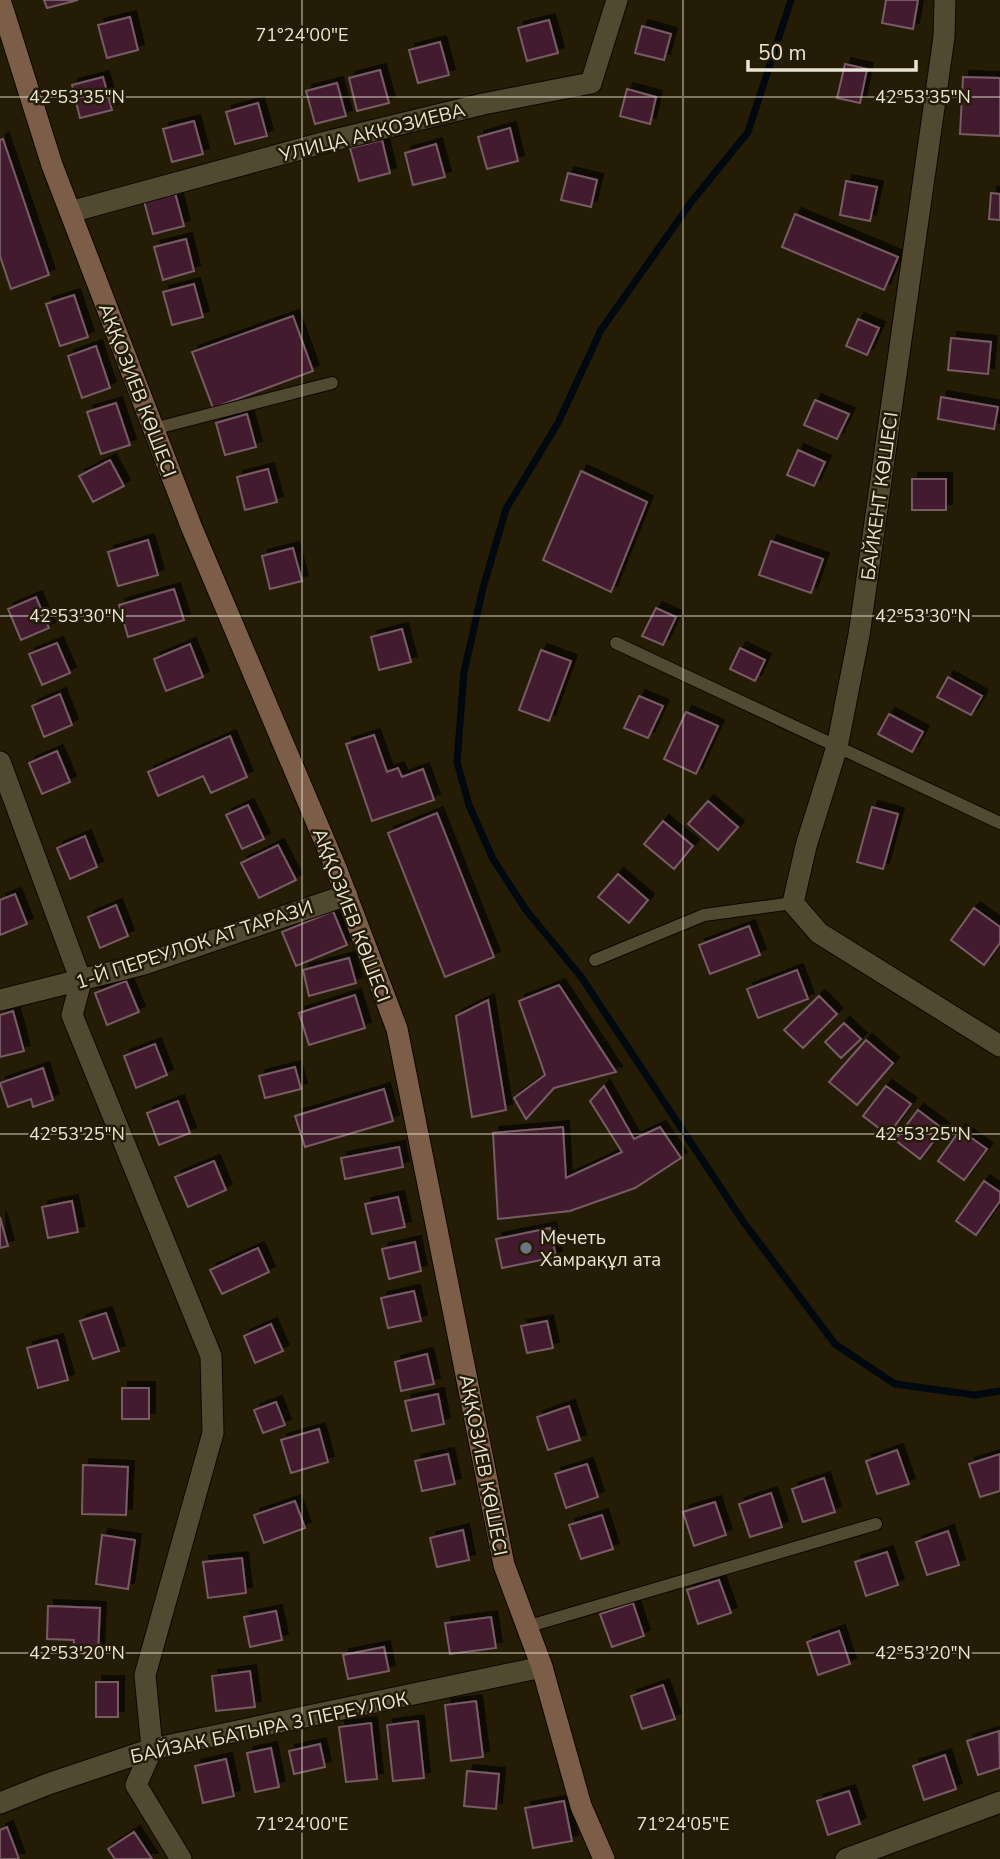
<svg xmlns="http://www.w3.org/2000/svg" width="1000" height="1859" font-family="'Nunito Sans',sans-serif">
<defs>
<filter id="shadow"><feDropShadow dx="6" dy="-6" stdDeviation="0" flood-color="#0009"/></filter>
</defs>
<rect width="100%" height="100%" fill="#241c05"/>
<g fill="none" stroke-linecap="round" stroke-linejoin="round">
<path stroke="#000810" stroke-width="7" d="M791,0L748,132L692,201L601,330L558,423L506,509L483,588L464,672L457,762L469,805L493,859L526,910L582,978L742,1220L835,1344L895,1384L975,1395L1000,1391"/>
</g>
<path fill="#421f2e" stroke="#775b66" stroke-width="2" filter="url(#shadow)" d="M44,0H78L47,8Z
M886,0H918L913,29L882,23Z
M130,17L138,50L107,58L98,25Z
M549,20L558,53L527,61L518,28Z
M642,26L671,34L664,60L635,53Z
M440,42L449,75L418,83L409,50Z
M845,64L867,69L860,103L837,98Z
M380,70L389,103L357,111L349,78Z
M103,77L112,110L80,118L72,85Z
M963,77L1000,78V136L960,134Z
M337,83L346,116L315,124L306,91Z
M627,89L656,97L650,124L620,116Z
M258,103L267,136L235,144L226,112Z
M194,121L203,154L172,162L163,129Z
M510,128L518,161L487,169L478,137Z
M3,139L49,275L11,289L0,256V140Z
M382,140L390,173L359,181L350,148Z
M436,144L445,177L413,185L405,153Z
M568,173L597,180L591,207L561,200Z
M846,181L877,187L870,221L840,215Z
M175,193L184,226L153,234L144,201Z
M991,193L1000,194V220L989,219Z
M795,214L898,257L884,290L782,247Z
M186,239L194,271L163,280L154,247Z
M194,284L203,317L172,325L163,292Z
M74,295L88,337L60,346L46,304Z
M293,316L313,371L213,408L192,352Z
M858,319L879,328L867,355L846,346Z
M951,338L991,342L988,374L948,370Z
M96,346L110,388L82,398L68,356Z
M941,397L998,407L994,429L938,419Z
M815,400L849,414L837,439L804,425Z
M116,403L130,445L101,454L87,412Z
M247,414L256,447L225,455L216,423Z
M798,450L825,462L814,486L787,475Z
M110,460L124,486L93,502L79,476Z
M268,469L277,502L245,510L237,477Z
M581,471L647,502L611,592L543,560Z
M912,479H946V510H912Z
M148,540L158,575L118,586L108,552Z
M771,541L823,559L811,593L759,575Z
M293,548L302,581L270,589L262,556Z
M174,589L184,620L128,637L119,605Z
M36,597L49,628L21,640L8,609Z
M656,608L676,617L663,645L642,636Z
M402,629L411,662L379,670L371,637Z
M57,643L70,673L42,685L29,654Z
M190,644L203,677L166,691L154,659Z
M740,648L765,660L755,681L730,669Z
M541,650L571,661L549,721L519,710Z
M948,677L982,696L971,715L937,697Z
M60,694L72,725L44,737L32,706Z
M639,696L663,706L648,738L624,728Z
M686,712L718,726L696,774L664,759Z
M889,714L923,732L912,752L878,734Z
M374,735L387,772L398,768L402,777L423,769L434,800L372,821L346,744Z
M230,736L247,777L211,793L203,776L158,796L148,772Z
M57,751L70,782L42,794L29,763Z
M708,801L738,827L718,850L688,824Z
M248,805L264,839L242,849L226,815Z
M872,807L898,814L883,869L857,862Z
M437,813L494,957L445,977L388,833Z
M663,821L693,846L674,869L644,844Z
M85,836L97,867L70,879L57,848Z
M278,845L296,880L259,898L241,863Z
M618,874L648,900L629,923L598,897Z
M15,894L27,924L0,935V900Z
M116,905L128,936L100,948L88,917Z
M974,908L1000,927V943L984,965L951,940Z
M333,911L347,945L296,966L282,932Z
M749,926L760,955L710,974L699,945Z
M349,958L356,983L309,996L303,970Z
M797,970L808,999L758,1018L747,989Z
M126,981L139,1012L107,1025L95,993Z
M559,985L616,1072L554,1088L526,1119L514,1098L545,1075L519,1001Z
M355,995L365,1028L309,1045L299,1013Z
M819,996L837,1014L803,1048L784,1030Z
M488,1000L506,1110L472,1117L456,1016Z
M13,1011L24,1051L0,1057V1015Z
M844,1023L861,1039L841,1058L825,1042Z
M866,1040L893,1063L857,1105L829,1082Z
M155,1044L167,1075L136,1088L124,1056Z
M295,1067L301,1089L265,1098L259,1076Z
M43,1068L53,1100L33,1107L31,1099L8,1107L0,1083Z
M604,1086L634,1139L660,1127L681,1158L635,1188L570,1211L498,1219L493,1133L563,1127L566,1178L622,1152L590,1101Z
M886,1086L911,1104L888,1135L863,1116Z
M384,1089L393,1121L305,1147L295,1116Z
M178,1101L190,1133L159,1145L147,1113Z
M918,1110L943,1129L920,1159L895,1140Z
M960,1130L987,1149L964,1180L938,1161Z
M399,1147L403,1167L345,1179L341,1158Z
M214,1161L226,1190L188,1207L175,1177Z
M984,1181L1000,1192V1201L976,1235L956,1221Z
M398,1197L405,1227L372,1234L365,1204Z
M72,1201L78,1232L48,1238L42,1207Z
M0,1217L8,1246L0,1248Z
M550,1228L556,1257L502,1268L496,1239Z
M415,1242L421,1271L389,1279L382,1249Z
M258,1248L269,1272L222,1294L210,1270Z
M414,1291L421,1321L388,1328L381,1298Z
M106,1313L119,1351L93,1359L80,1321Z
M547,1321L553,1348L527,1353L521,1326Z
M271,1324L283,1351L255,1363L244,1336Z
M57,1340L68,1380L38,1388L27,1348Z
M427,1354L434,1384L401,1391L395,1362Z
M122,1388H149V1419H122Z
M438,1394L444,1424L412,1431L405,1401Z
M276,1402L285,1425L263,1433L254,1410Z
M569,1406L580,1440L548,1450L537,1417Z
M319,1429L328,1462L291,1473L281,1440Z
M897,1450L909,1484L877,1494L866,1461Z
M448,1454L455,1484L422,1491L415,1461Z
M1000,1454V1491L980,1497L969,1464Z
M587,1464L598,1497L566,1508L555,1474Z
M83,1465L128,1467L126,1515L82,1514Z
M824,1478L835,1512L803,1522L792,1489Z
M771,1493L782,1527L750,1537L739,1504Z
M295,1501L305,1528L264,1543L254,1515Z
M715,1502L726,1535L694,1546L683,1512Z
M602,1515L613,1549L581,1559L569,1525Z
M463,1530L469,1560L437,1567L430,1538Z
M948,1531L959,1565L927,1575L916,1542Z
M102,1535L135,1540L128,1589L96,1584Z
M887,1552L898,1585L866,1596L855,1562Z
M242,1558L246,1593L208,1598L203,1562Z
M719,1580L731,1613L698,1624L687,1590Z
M633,1603L644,1636L612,1647L600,1614Z
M48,1606L100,1608L98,1654L73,1653L74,1640L47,1639Z
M276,1611L282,1640L250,1647L244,1617Z
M491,1617L496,1648L450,1654L445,1623Z
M839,1631L850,1664L818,1675L807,1642Z
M384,1647L389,1671L348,1679L343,1655Z
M250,1671L255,1707L216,1711L212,1676Z
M96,1682H118V1717H96Z
M663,1685L675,1719L642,1729L631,1696Z
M476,1701L483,1757L451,1761L445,1705Z
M418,1721L424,1778L393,1781L387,1725Z
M371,1723L377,1779L346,1782L339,1727Z
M999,1731L1000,1768L978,1775L967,1741Z
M320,1744L325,1767L294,1774L289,1751Z
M271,1748L279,1787L255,1792L247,1753Z
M945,1755L956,1789L924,1800L913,1766Z
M226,1759L234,1796L203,1803L195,1766Z
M467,1771L499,1774L496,1809L464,1806Z
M849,1791L860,1824L828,1835L817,1801Z
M564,1801L572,1841L533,1848L525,1808Z
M7,1827L19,1859H0V1830Z
M134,1832L152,1859H115L108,1849Z"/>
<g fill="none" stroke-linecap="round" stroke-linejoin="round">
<defs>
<path id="lane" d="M153,429L332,383
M616,643L1000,823
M595,960L704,915L793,903
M526,1627L876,1524"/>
<path id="street" d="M945,0L944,37L859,635L837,747L806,846L793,903L819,933L1000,1046
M70,212L326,142L483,104L591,83L617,0
M0,762L81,981L72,1015L211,1356L213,1433L145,1675L152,1749L136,1785L181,1859
M0,1000L144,964L347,895
M0,1803L48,1784L152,1749L542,1667
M846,1859L1000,1802"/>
<path id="secondary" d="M0,0L52,165L191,526L336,868L397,1029L504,1565L542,1667L581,1806L604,1859"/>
</defs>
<use href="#lane" stroke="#0d0600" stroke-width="14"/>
<use href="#street" stroke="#0d0600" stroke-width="23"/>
<use href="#secondary" stroke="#0d0600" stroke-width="23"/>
<use href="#lane" stroke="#514930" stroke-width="12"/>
<use href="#street" stroke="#514930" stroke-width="21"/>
<use href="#secondary" stroke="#7c5e48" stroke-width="21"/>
</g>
<path fill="none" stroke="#e9e4d5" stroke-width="2" stroke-opacity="0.45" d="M302,0V1859M683,0V1859M0,97H1000M0,616H1000M0,1134H1000M0,1653H1000"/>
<circle fill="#6b7280" stroke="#241c05" stroke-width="2.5" cx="526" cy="1248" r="7"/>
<g text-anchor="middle" stroke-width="5" stroke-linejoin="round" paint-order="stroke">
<g font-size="19" fill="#e9e4d5" stroke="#241c05">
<text transform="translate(372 132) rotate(-14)" y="7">УЛИЦА АККОЗИЕВА</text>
<text transform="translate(138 390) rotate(69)" y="7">АҚҚОЗИЕВ КӨШЕСІ</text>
<text transform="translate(879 496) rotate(-82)" y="7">БАЙКЕНТ КӨШЕСІ</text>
<text transform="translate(352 915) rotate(69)" y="7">АҚҚОЗИЕВ КӨШЕСІ</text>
<text transform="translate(194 944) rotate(-18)" y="7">1-Й ПЕРЕУЛОК АТ ТАРАЗИ</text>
<text transform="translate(484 1465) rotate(79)" y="7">АҚҚОЗИЕВ КӨШЕСІ</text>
<text transform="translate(269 1727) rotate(-12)" y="7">БАЙЗАК БАТЫРА 3 ПЕРЕУЛОК</text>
</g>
<g font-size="19" fill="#e9e4d5" stroke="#241c05" text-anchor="start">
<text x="540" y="1244">Мечеть<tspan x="540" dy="22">Хамрақұл ата</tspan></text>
</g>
</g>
<g font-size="18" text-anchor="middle" fill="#e9e4d5" stroke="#241c05" stroke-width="5" stroke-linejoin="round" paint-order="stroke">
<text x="302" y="41">71°24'00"E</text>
<text x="77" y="103">42°53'35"N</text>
<text x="923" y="103">42°53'35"N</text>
<text x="77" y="622">42°53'30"N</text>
<text x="923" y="622">42°53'30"N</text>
<text x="77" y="1140">42°53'25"N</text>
<text x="923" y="1140">42°53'25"N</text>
<text x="77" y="1659">42°53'20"N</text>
<text x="923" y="1659">42°53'20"N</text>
<text x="302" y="1830">71°24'00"E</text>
<text x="683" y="1830">71°24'05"E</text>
</g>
<path d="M748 60v10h168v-10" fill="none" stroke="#e9e4d5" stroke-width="3.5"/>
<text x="758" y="60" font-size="21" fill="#e9e4d5" stroke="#241c05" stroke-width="5" paint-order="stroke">50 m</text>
</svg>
